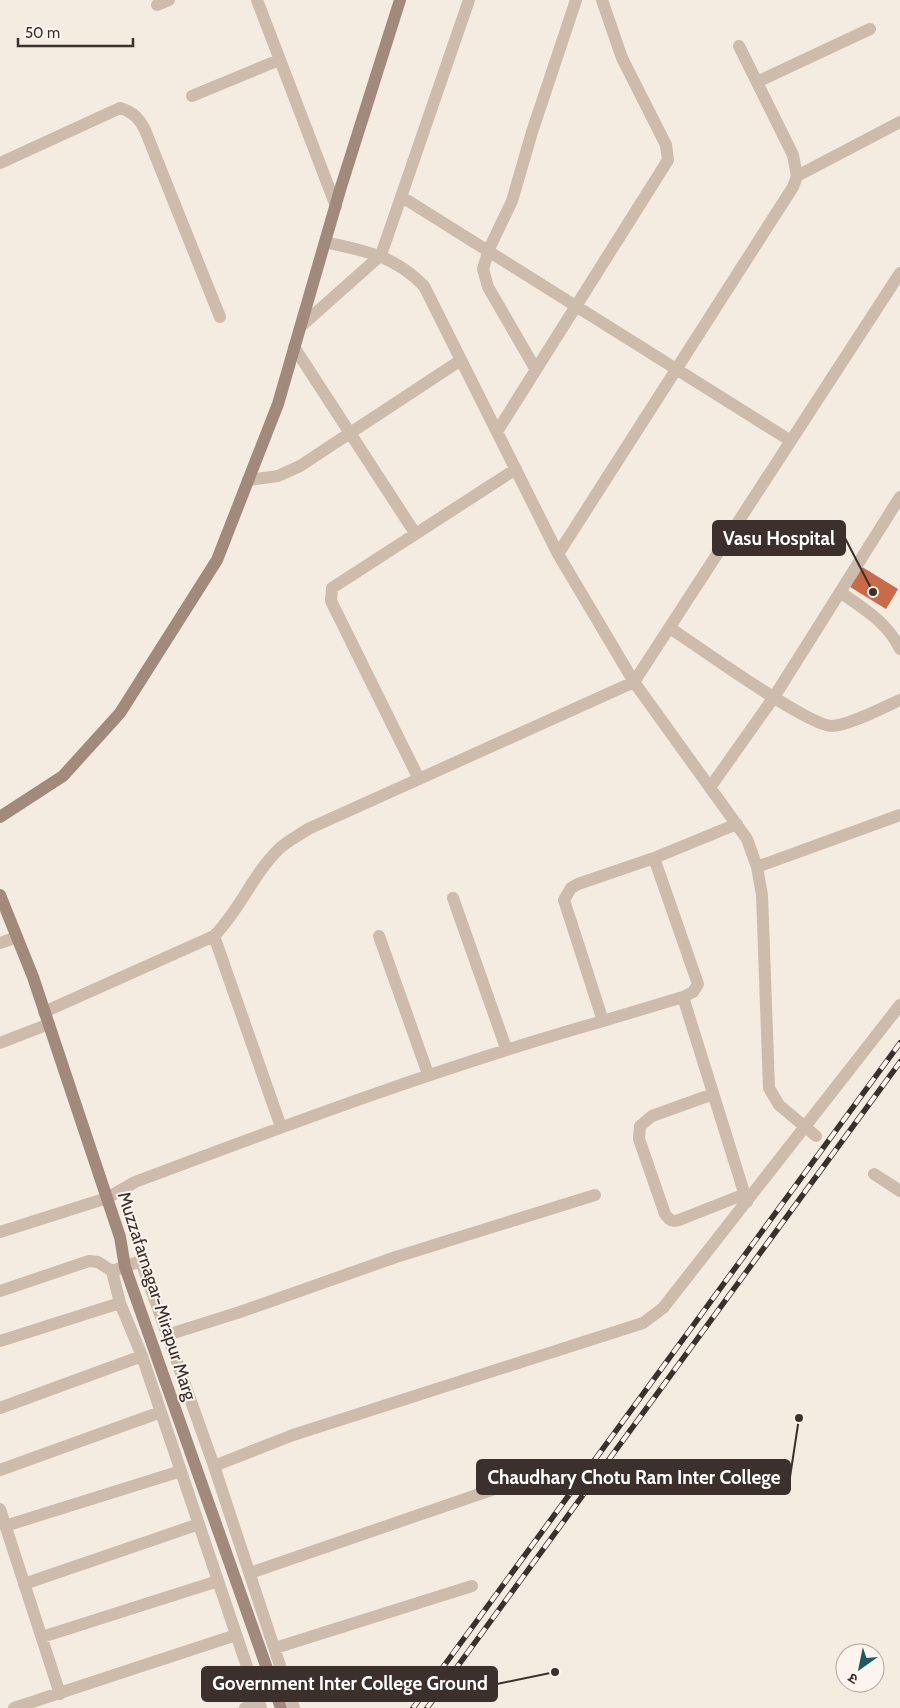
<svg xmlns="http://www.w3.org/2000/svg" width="900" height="1708" font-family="Cabin,'Noto Sans Devanagari',sans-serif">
<rect width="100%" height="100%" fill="#f4ebe1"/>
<path fill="#c96a49" d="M859,565L898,589L886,609L847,585Z"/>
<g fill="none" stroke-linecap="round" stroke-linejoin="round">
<path stroke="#cdbbab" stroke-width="12" d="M257,0L336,206
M157,5L169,0
M757,82L870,29
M192,96L279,60
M0,163L120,108C133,112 139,118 145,130L220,317
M797,176L900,122
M402,197L791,441
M325,242C365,251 394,255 424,286L558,554L634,682L747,839L757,867L762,895L769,1088L779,1105L816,1136
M300,327L381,255L469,0
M294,347L415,533
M536,370L488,287L483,269L489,249L512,201L532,132L576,0
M498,430L668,160L666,145L622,58L602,0
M248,480L278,476L300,466L461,360
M558,554L793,187L797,176L793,155L739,46
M840,592C864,609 887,622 900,649
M670,628C697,646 808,726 832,726C848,726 884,707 900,700
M419,779L331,601L332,588L516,469
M711,786L774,697L900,497
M654,858L698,984L693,992L683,997L603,1021L564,900L571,888L578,884L654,858L737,824
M757,867L900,815
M453,898L506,1048
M214,936L281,1127
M379,936L428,1074
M0,943L17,937
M683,997L747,1202
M44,1012L214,936C240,910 253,874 279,849C287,841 298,836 308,829L634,682L900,273
M0,1043L49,1024
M713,1094L652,1116L640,1126L639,1139L665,1214C669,1220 672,1222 679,1220L745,1194
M874,1174L900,1191
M0,1232L107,1198L135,1182C289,1124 444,1066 603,1021
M0,1291L89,1261L98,1262L112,1271
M167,1335L240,1312L396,1257L595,1195
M0,1341L120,1303
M0,1408L142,1356
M214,1466L293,1435L643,1323L663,1308L900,1005
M0,1470L161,1412
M0,1509L60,1694
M5,1526L181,1471
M250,1573L561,1466
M24,1584L199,1524
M42,1637L218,1581
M275,1648L472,1586
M14,1708L236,1635
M245,1708L259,1703
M261,1708L142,1356L120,1303L112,1271L141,1261L214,1466L294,1708"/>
<path stroke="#a18a7c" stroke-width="12" d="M0,817L63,776L120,713L217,560L278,404L340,190L400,0
M0,895L33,977L120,1237L125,1267L281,1708"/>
<defs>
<path id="rail" d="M413,1708L900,1043
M427,1708L900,1062"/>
</defs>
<use href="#rail" stroke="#3b302b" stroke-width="5.5"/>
<use href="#rail" stroke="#fbf5ee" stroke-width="4" stroke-dasharray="11" stroke-linecap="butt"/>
</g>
<g text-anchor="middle" stroke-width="4" stroke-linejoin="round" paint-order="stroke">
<g font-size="18" fill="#3b302b" stroke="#fbf5ee">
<text transform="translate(157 1296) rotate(72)" y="6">Muzzafarnagar-Mirapur Marg</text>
</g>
</g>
<path fill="none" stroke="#3b302b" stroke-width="2" d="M873 592L845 538M799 1418L790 1477M555 1672L497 1684"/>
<g fill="#3b302b" stroke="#fbf5ee" stroke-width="2">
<circle cx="873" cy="592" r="5"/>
<circle cx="799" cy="1418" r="5"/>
<circle cx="555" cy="1672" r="5"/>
</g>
<g fill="#3b302b" stroke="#3b302b" stroke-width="2">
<rect x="713" y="521" width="132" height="34" rx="5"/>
<rect x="477" y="1460" width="313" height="34" rx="5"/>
<rect x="202" y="1667" width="295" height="34" rx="5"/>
</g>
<g font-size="19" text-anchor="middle" font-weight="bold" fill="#fff">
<text x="779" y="545">Vasu Hospital</text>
<text x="634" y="1484">Chaudhary Chotu Ram Inter College</text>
<text x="350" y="1690">Government Inter College Ground</text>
</g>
<g transform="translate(860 1668) rotate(213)"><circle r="24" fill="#fbf5ee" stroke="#aea6a0"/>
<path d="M0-4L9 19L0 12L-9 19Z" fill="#1e5a5f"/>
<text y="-8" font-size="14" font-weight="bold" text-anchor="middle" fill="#3b302b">उ</text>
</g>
<path d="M18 38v8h115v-8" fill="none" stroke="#3b302b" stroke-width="2.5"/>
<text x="25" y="38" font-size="15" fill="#3b302b" stroke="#fbf5ee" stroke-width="4" paint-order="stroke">50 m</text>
</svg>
